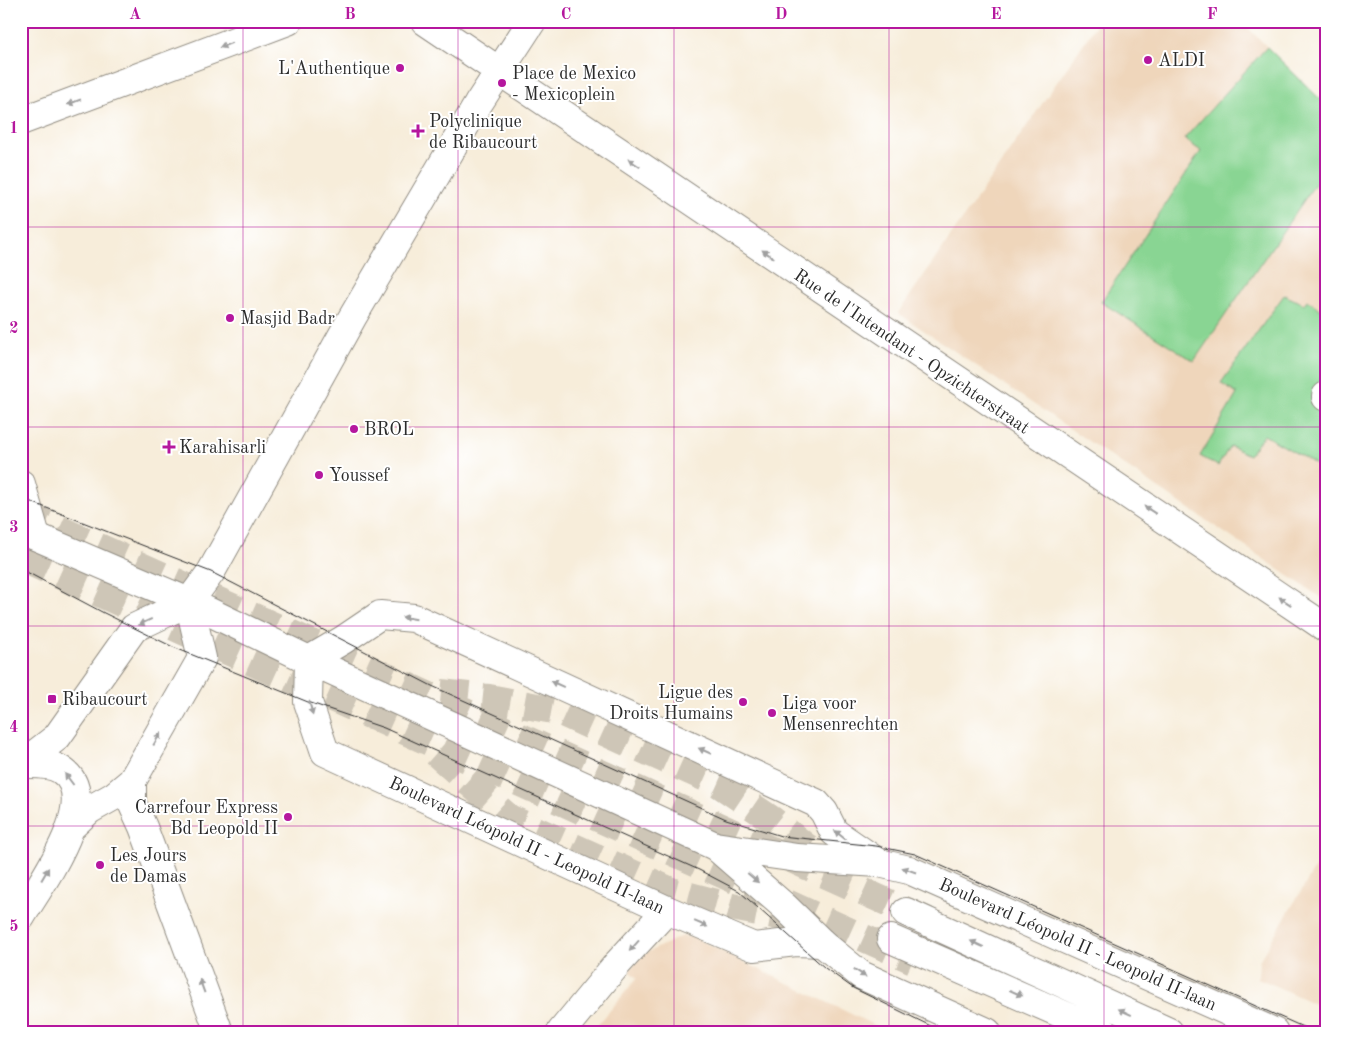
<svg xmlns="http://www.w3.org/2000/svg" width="1347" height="1053" font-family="'Old Standard TT',serif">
<rect width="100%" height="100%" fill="#fff"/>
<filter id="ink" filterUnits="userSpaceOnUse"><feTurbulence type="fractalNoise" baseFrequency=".02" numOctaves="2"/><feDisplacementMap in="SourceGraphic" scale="10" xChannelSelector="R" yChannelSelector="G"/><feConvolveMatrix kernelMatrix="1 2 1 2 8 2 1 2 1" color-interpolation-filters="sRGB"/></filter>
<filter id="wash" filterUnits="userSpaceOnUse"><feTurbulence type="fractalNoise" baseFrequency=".0096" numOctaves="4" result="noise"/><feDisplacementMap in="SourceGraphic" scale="20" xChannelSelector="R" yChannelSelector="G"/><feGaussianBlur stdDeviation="1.12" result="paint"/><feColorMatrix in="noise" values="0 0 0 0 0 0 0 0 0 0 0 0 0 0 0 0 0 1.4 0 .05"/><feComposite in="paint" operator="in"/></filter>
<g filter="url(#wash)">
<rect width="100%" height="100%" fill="#f7edda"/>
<path fill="#efd6bb" d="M1099,21H1241L1326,105V601L898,313Z
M1326,850V1009L1258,978L1259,961Z
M682,936L693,937L888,1032H592L637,978L629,971L644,954Z"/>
<path fill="#89d593" stroke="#5a805f" d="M1267,47L1326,105V168L1194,361L1101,302L1201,151L1184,139Z
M1284,295L1304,304L1307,300L1326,313V348L1316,402L1326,411V470L1264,435L1249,455L1230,446L1218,466L1200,456L1237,394L1221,383Z"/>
</g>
<g filter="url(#ink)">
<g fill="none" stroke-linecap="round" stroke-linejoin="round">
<path stroke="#cec6b7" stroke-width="28" stroke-dasharray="28 14" stroke-linecap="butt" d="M21,512L929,921
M21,558L913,960
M441,693L489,698L558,711L719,784L771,819L805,846L831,863
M436,753L509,818L671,891L732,907L799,920"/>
<defs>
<path id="minor" d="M425,21L1326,628
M21,121L288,21
M1326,396V397
M21,484L36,536
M21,765L57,737L134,628L189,602L211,572L352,318L478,104L532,21
M132,781V803L143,827L219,1032
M73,825L89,810L114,796L132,781L202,658L189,602
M21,917C39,886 105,798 61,770C51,763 35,764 23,764
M822,943L796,942L754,947L667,910L325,752L308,702L309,660L343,640L380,615L414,618L816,803L824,812L834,832L879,863
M561,1032L618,963L667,910"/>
<path id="major" d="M21,530L189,602L309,660L715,846L785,907L822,943L861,975L987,1032
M715,846L797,858L879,863L909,870L1274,1032"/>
<path id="highway" d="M906,912L1169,1032
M891,939L1103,1032"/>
</defs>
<use href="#minor" stroke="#918c82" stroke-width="30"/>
<use href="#major" stroke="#918c82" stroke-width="30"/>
<use href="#highway" stroke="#918c82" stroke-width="30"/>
<use href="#minor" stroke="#fff" stroke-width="28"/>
<use href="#major" stroke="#fff" stroke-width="28"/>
<use href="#highway" stroke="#fff" stroke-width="28"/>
<path stroke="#2b2b2b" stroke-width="1" d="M21,498L211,572L432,686L726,819L781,836L876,846L915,854L1314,1032
M21,569L102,612L173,647L308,702L384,728L699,870L739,891L825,968L853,988L943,1032"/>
</g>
<defs><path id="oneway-solid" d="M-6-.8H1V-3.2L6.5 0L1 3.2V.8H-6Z" transform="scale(1.25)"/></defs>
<g fill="#a0a0a0">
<use href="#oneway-solid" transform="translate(226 45) rotate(159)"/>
<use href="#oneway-solid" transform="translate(74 102) rotate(159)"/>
<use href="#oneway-solid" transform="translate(634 163) rotate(-146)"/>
<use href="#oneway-solid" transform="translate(768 254) rotate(-146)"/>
<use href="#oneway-solid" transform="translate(1150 510) rotate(-146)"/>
<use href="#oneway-solid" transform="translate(1285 601) rotate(-146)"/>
<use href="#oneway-solid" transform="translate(409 618) rotate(-171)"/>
<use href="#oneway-solid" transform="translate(145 622) rotate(155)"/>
<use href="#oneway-solid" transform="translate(557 684) rotate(-156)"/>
<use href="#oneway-solid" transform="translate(311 708) rotate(74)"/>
<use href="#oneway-solid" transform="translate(157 739) rotate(-60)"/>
<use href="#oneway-solid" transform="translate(705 751) rotate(-156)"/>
<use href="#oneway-solid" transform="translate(69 779) rotate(-127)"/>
<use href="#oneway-solid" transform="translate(840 835) rotate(-141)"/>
<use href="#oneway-solid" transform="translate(909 870) rotate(-161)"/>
<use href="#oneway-solid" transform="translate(45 874) rotate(-60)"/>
<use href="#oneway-solid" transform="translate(753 878) rotate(41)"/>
<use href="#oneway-solid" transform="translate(701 924) rotate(23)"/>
<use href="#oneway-solid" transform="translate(977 944) rotate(-155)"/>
<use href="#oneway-solid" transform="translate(634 946) rotate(132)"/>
<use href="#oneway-solid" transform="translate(860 973) rotate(34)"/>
<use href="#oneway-solid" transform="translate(202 986) rotate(-110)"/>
<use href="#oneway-solid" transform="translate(1016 993) rotate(24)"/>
<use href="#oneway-solid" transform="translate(1125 1012) rotate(-155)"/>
</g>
</g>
<path fill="none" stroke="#b5179e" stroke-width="1" stroke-opacity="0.55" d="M243,21V1032M458,21V1032M674,21V1032M889,21V1032M1104,21V1032M21,227H1326M21,427H1326M21,626H1326M21,826H1326"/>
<g fill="#b5179e" stroke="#fff" stroke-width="2">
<circle cx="1148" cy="60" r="5"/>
<circle cx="400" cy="68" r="5"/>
<circle cx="502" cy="83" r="5"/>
<path d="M415.5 123.5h5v5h5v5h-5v5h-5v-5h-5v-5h5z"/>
<circle cx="230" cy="318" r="5"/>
<circle cx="354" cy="429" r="5"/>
<path d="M166.5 439.5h5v5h5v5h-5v5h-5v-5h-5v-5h5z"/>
<circle cx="319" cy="475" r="5"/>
<rect x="47" y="694" width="10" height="10" rx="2.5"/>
<circle cx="743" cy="702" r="5"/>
<circle cx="772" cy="713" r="5"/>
<circle cx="288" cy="817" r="5"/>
<circle cx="100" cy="865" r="5"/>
</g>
<g text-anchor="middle" stroke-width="4" stroke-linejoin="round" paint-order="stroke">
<g font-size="18" fill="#2b2b2b" stroke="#fff" text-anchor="start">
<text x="1158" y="66">ALDI</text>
<text x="390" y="74" text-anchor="end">L'Authentique</text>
<text x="512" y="79">Place de Mexico<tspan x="512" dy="21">- Mexicoplein</tspan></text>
<text x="429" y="127">Polyclinique<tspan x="429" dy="21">de Ribaucourt</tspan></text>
<text x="240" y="324">Masjid Badr</text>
<text x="364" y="435">BROL</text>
<text x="179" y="453">Karahisarli</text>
<text x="329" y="481">Youssef</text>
<text x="733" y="698" text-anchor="end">Ligue des<tspan x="733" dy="21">Droits Humains</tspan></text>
<text x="62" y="705">Ribaucourt</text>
<text x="782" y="709">Liga voor<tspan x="782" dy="21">Mensenrechten</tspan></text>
<text x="278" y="813" text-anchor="end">Carrefour Express<tspan x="278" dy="21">Bd Leopold II</tspan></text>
<text x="110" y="861">Les Jours<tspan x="110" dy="21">de Damas</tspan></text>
</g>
<g font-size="18" fill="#2b2b2b" stroke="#fff">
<text transform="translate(912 351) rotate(34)" y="6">Rue de l'Intendant - Opzichterstraat</text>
<text transform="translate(527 845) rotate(25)" y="6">Boulevard Léopold II - Leopold II-laan</text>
<text transform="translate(1078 944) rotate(24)" y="6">Boulevard Léopold II - Leopold II-laan</text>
</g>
</g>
<rect width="1347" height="1053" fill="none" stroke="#fff" stroke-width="55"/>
<rect x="28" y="28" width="1292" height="998" fill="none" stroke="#b5179e" stroke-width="2"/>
<g font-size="16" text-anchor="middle" font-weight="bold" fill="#b5179e">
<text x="135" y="19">A</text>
<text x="350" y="19">B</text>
<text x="566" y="19">C</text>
<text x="781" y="19">D</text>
<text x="996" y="19">E</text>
<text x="1212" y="19">F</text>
<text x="14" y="133">1</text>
<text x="14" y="333">2</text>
<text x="14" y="532">3</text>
<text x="14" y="732">4</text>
<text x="14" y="931">5</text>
</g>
</svg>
